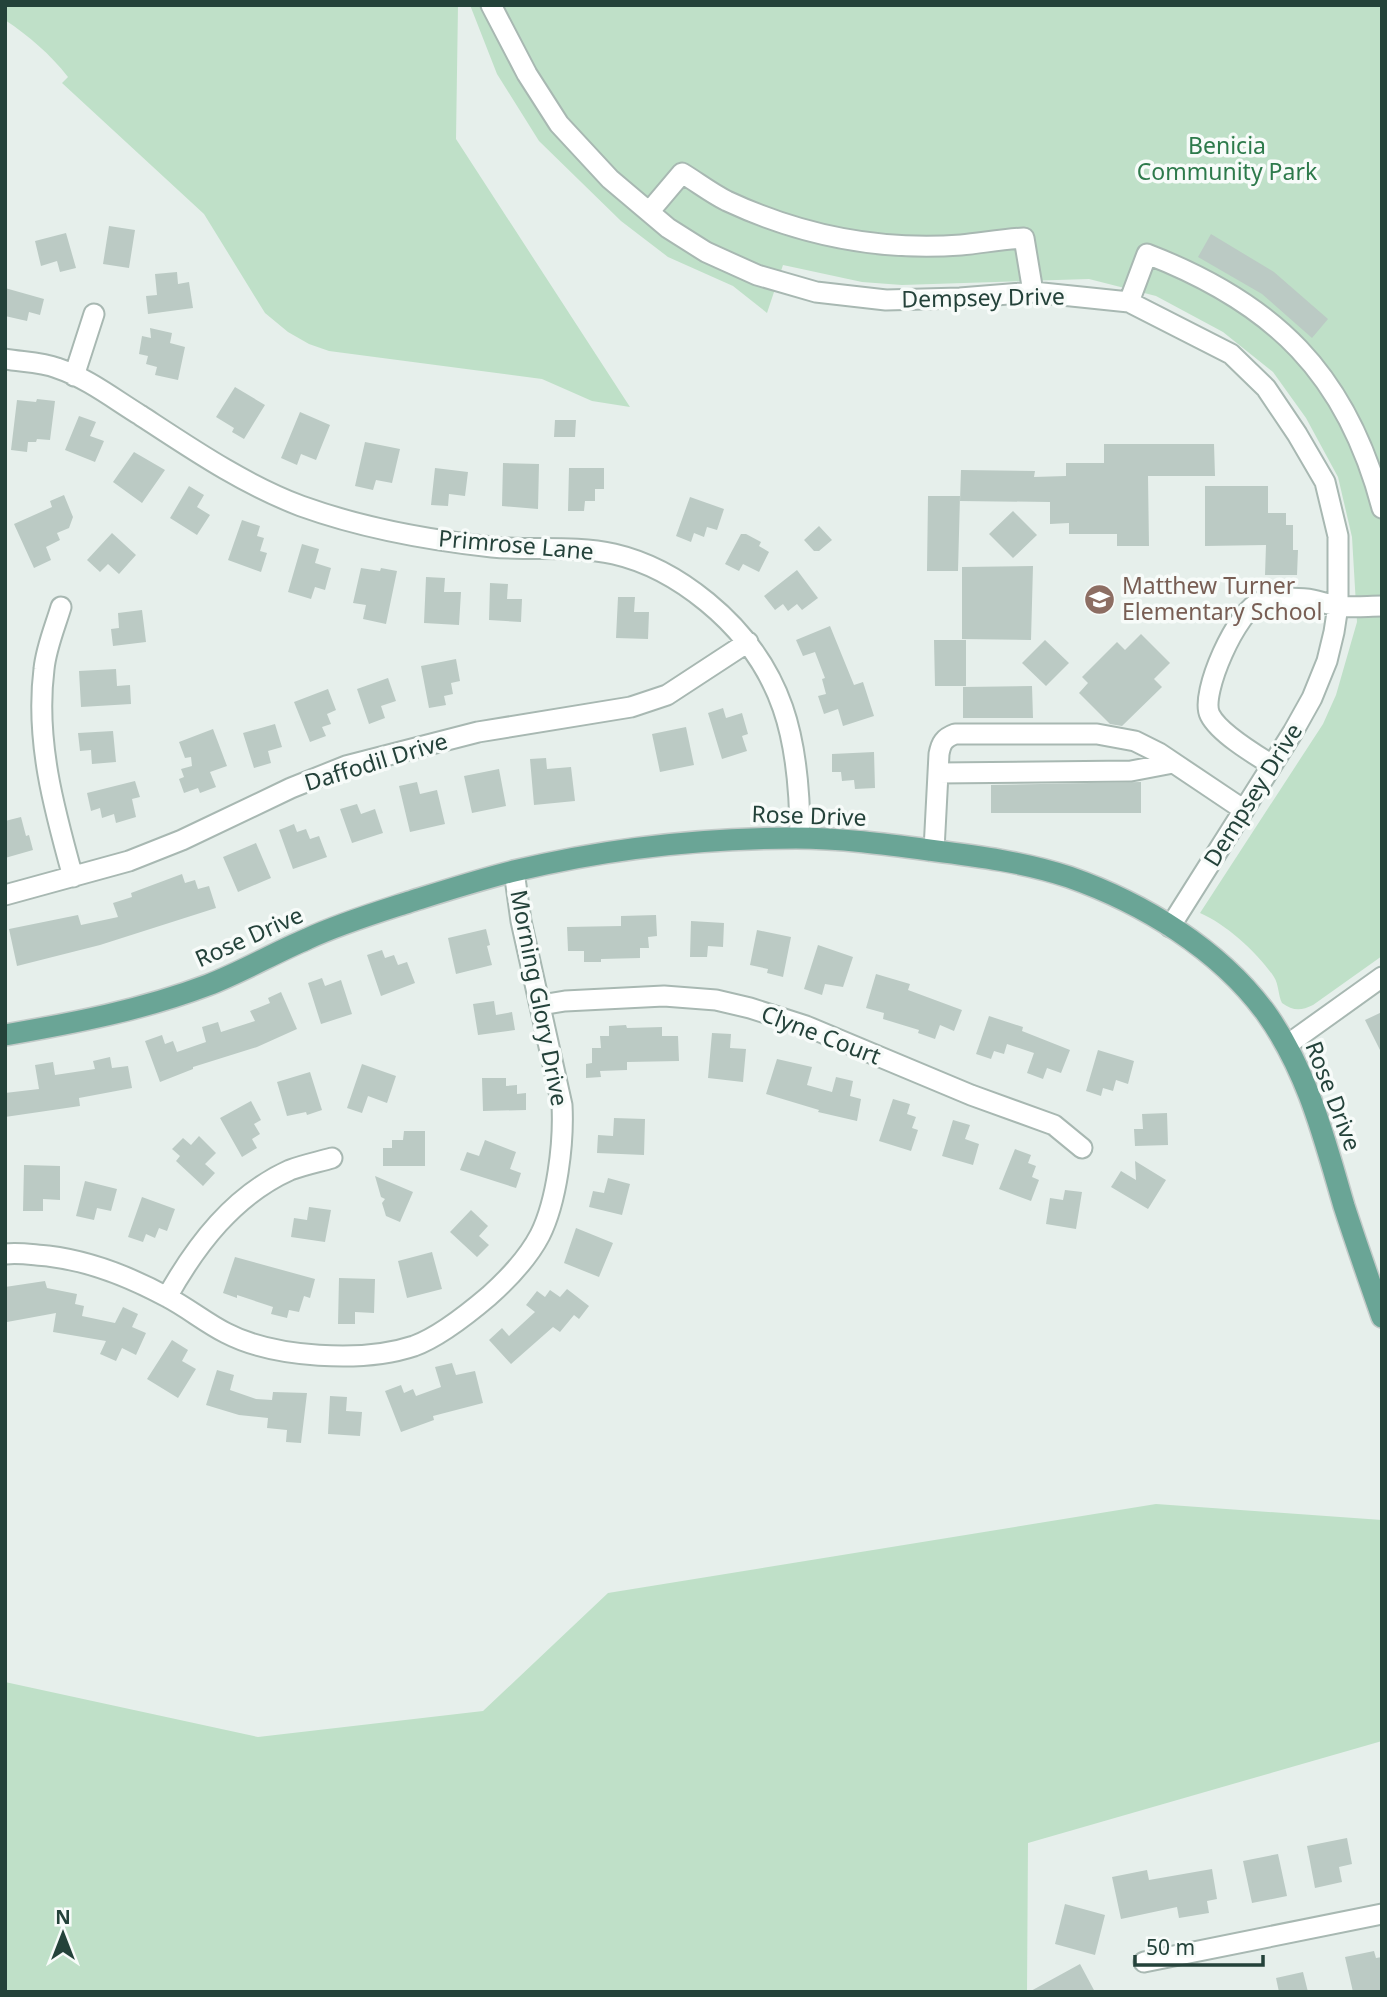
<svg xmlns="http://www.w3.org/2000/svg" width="1387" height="1997" font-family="'Noto Sans',sans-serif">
<rect width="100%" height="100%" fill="#e6efeb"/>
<path fill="#bfe0c8" d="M5,5H458L456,139L630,407L592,401L542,379L329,351L309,344L288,332L265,313L204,214L62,83L68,77C50,54 29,36 5,20Z
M470,5H1382V956L1313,1005C1301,1011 1293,1011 1282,1003C1278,995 1279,985 1274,977C1258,953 1226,924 1200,913L1323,724L1336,695L1357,622L1352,537L1338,477L1306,418L1273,372L1223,332L1156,296L1089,279L902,285L862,282L783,265L767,313L733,286L668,257L621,221L539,141L497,74Z
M1156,1504L1382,1520V1741L1028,1843L1027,1992H5V1682L258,1737L483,1711L608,1593Z"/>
<path fill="#bbcac4" d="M109,226L135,230L129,268L103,264Z
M66,233L76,268L60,272L57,261L41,266L35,241Z
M1211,234L1274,272L1328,319L1312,338L1262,294L1198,257Z
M177,272L178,284L189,282L193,308L148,314L146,296L157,295L155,274Z
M5,288L44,299L40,315L29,312L27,321L5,316Z
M150,328L172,333L170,343L185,347L178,380L155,375L157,367L146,364L148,356L139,354L142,336L151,338Z
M235,387L265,405L244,439L232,432L234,428L216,417Z
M37,399L55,401L50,440L37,439L36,442H28L27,452L11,450L17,400L36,402Z
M300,412L330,425L316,460L301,454L297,465L281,458Z
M79,416L96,422L90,436L104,441L95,462L65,450Z
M555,420H576L575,437H554Z
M365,442L400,449L392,483L376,480L373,490L355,486Z
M1104,444H1214L1215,476H1148L1149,546H1117V534H1069V523L1050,524V502L960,501L961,470L1035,471L1034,477L1066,476V463H1104Z
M134,452L165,470L142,503L113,482Z
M503,463L539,464L538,509L502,506Z
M435,468L468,472L465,496L449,494L448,506L431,505Z
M569,468H604V489H595V501H585L584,511H568Z
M189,486L204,495L197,507L210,515L197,535L170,518Z
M1205,486H1268V513H1286V525H1293V550H1298L1297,575H1265L1266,545L1205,546Z
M64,495L73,517L69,528L57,533L60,540L46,547L51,560L34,568L14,524L52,507L50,501Z
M928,496H960L958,571H927Z
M690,497L724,509L717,530L707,527L704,537L694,533L691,542L676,536Z
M1013,511L1037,535L1013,558L989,534Z
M242,520L260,526L257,536L264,538L260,551L267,553L261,572L228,560Z
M819,526L832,540L819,551H814L804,540Z
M112,533L136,555L119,574L108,564L100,572L87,560Z
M741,534H746L761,542L759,546L769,552L759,572L743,564L739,571L725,564Z
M302,544L319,549L315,563L331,568L325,590L315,587L311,599L288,592Z
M1033,566L1031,640L962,639V567Z
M361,568L380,571L381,568L397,571L386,624L363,619L366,605L353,603Z
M797,570L818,598L802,610L797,604L788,611L783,604L775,610L764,596Z
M426,577L445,578L444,592H461L459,625L424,623Z
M490,583L508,584L507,599H522L521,622L489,620Z
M618,597H635L634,612H649L648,639L616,638Z
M142,610L146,642L113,646L111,629L119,628L118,613Z
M830,626L854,685L863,682L874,716L843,726L838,709L824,714L818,696L826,694L822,679L825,678L815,652L803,656L796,640Z
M1141,634L1170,663L1154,679L1162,687L1122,726L1110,724L1079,693L1088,683L1082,677L1117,642L1125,650Z
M934,640H966V686H935Z
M1045,640L1069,663L1046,686L1022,663Z
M456,659L460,681L451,683L453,694L444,696L446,705L429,708L421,666Z
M116,669L117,686L130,685L131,704L81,707L79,671Z
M388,678L396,701L381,706L385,718L369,724L357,689Z
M1032,686L1033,718H963V687Z
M328,689L336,710L327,714L331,724L322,727L326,736L310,742L294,702Z
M723,708L726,718L742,713L748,734L742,736L747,751L722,759L708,713Z
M275,724L282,747L268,751L271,763L254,768L243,733Z
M686,727L694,765L660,772L652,734Z
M213,729L227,766L210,772L216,787L200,793L198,788L184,793L179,779L184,777L181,769L192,766L191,757L185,758L179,742Z
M113,731L116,762L92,764L91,750L80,751L78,733Z
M874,752L875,788L855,789L854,780L842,781L841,772H832V754Z
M546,758L547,769L571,767L575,801L534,805L530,759Z
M499,769L506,806L472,813L464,776Z
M135,781L140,797L132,799L136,817L116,823L114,814L102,818L100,808L91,811L87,793Z
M417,782L420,794L437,790L445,824L410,832L399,786Z
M1141,782V813H991V785Z
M357,804L361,814L375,809L383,833L352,843L340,809Z
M21,817L26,836L29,835L33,850L5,858V821Z
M294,824L297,832L306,829L310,839L319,836L327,857L293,869L279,830Z
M256,843L271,878L238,892L223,857Z
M182,874L185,883L195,880L198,889L209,886L216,908L100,945L17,966L9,929L78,915L81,925L118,917L113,903L132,897L131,893Z
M656,915L657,936L648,937L649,948H640V958L601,959V962H584V951H568L567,927L621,926V916Z
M691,921L724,923L723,947L708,946L707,957H690Z
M486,929L490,945L487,946L492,965L456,974L448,938Z
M757,930L791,937L783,977L767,973L768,969L750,965Z
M818,945L853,957L843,987L825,984L822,995L804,989Z
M382,950L385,958L394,955L398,965L407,962L415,983L381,996L367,955Z
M876,974L910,984L908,990L962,1010L954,1031L940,1025L935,1039L918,1033L919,1030L883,1019L884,1013L866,1008Z
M322,978L325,986L341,980L352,1014L321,1024L308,983Z
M281,992L297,1029L257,1047L193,1067V1069L160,1082L145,1041L162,1035L165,1044L173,1041L177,1052L206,1042L202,1027L218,1022L221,1032L255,1021L250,1011L270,1003L268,998Z
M494,1001L496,1015L512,1012L515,1030L478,1035L473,1004Z
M1382,1012V1054L1365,1020Z
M989,1016L1023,1027L1022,1031L1070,1050L1061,1073L1047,1068L1043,1079L1027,1073L1034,1053L1007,1044L1004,1054L994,1051L991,1059L976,1054Z
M626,1025L627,1028L662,1027V1036H678L679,1061L627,1062V1070L600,1071L601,1077L586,1078V1064L592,1063V1048H601L600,1036H609V1026Z
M712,1033L731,1034L730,1048L746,1049L743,1082L708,1078Z
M1098,1050L1134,1061L1128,1084L1116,1080L1113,1091L1103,1088L1101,1096L1086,1091Z
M110,1057L112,1068L128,1066L132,1088L79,1098L80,1106L5,1117V1093L39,1089L35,1065L53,1062L55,1075L95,1069L93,1061Z
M777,1059L812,1067L807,1085L832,1092L836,1077L853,1081L850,1096L861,1099L857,1121L818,1112L819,1110L766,1094Z
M362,1064L396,1076L387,1103L368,1096L362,1113L347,1108Z
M310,1072L322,1110L307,1115L306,1112L287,1116L277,1082Z
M482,1078H506V1086L517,1085V1094L526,1093V1110L483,1111Z
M893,1099L910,1104L907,1114L916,1117L912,1128L918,1130L911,1151L879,1141Z
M251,1101L261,1120L254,1124L260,1134L252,1139L257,1148L242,1157L220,1118Z
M1167,1113L1168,1145L1135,1146L1134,1129H1143L1142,1114Z
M614,1118L645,1119L644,1155L597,1153L598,1135L613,1136Z
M953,1120L970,1125L965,1139L979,1144L973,1165L942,1156Z
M404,1131H425V1166H383V1148H392V1140H403Z
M199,1136L216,1153L205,1164L215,1173L203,1186L176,1161L180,1156L172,1149L183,1138L191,1145Z
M485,1140L516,1152L510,1169L521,1173L516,1188L460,1170L467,1152L479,1156Z
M1015,1149L1031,1155L1028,1163L1036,1166L1032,1177L1039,1180L1031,1201L999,1189Z
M1135,1161L1166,1180L1148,1209L1111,1187L1121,1171L1136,1180Z
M24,1165L60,1166V1200L43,1199V1211H23Z
M375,1176L413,1192L400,1222L386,1216L382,1203L385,1199L381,1197Z
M608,1178L630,1184L622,1215L589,1207L593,1191L604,1193Z
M85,1181L117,1189L111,1211L97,1208L94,1220L76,1216Z
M1065,1190L1082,1192L1076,1229L1046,1224L1050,1198L1063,1200Z
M142,1197L175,1209L167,1231L159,1228L155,1238L146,1234L143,1242L128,1237Z
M309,1207L331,1210L325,1242L291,1237L294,1218L307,1220Z
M471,1210L488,1226L479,1236L489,1245L477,1257L450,1232Z
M576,1228L613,1243L599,1277L564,1263Z
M432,1252L442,1289L407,1298L398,1261Z
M235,1257L315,1279L310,1298L304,1296L299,1312L289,1310L287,1318L271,1314L273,1307L237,1295V1298L223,1293Z
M339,1278L375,1279L374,1313L355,1312V1324H338Z
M45,1281L47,1288L77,1294L75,1304L84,1306L82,1316L115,1323L123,1307L138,1314L132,1327L146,1333L136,1355L122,1348L116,1361L100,1354L106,1341L53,1332L56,1313L7,1322L5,1287Z
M567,1289L589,1306L579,1319L574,1315L560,1332L553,1327L511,1364L489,1340L502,1328L509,1336L535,1312L526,1305L537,1291L545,1297L550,1290L560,1297Z
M172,1340L188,1350L182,1361L196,1369L178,1398L147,1379Z
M452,1363L456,1375L475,1371L483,1403L433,1416L434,1420L401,1432L385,1391L401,1385L404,1393L413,1389L416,1396L441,1387L435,1367Z
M217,1370L234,1375L230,1390L256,1399L272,1400L273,1392L307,1393L301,1443L286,1442L287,1430L267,1428L268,1418L239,1415L206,1405Z
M330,1396L347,1397L346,1411L362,1412L360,1436L328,1434Z
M1347,1838L1352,1864L1339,1867L1342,1882L1315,1888L1307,1846Z
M1278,1854L1287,1896L1252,1903L1243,1861Z
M1212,1869L1217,1899L1207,1901L1209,1913L1179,1918L1177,1907L1121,1919L1112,1877L1147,1870L1149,1880Z
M1065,1904L1105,1915L1095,1955L1055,1944Z
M1374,1951L1376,1958L1382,1957V1992H1353L1345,1957Z
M1080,1964L1095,1992H1029Z
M1303,1972L1308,1992H1279L1276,1978Z"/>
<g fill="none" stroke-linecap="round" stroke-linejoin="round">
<defs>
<path id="minor" d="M491,5L527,74L559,124L610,179L668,228L706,252L757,275L816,292L886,300L960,298L1033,292L1129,302L1231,354L1266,388L1297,434L1325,482L1338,536V606L1334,632L1327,661L1312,698L1293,732L1170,927
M649,212L682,173C697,182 711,193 727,201C800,235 880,251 961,245C982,243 1003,239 1024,238L1033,292
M1129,302L1147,254C1274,303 1347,374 1382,508
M5,359C22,362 42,362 57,368C87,378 114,399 140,415C192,449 243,484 301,506C362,528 428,540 492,547C533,551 573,545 614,554C649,562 679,579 707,602C785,666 800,741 800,838
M74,376L94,314
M61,607C55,627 46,648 44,669C35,740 54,809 73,877
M1272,765C1254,754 1219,733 1210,715C1199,694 1238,609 1260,602C1274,598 1298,597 1313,600C1322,602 1330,605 1339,606C1353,608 1368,606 1382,606
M938,773L1131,771L1173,763
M934,850L939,754C941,743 944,738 955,734H1097L1135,741L1159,753L1244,810
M5,895L129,861L182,840L291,788L346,766L478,732L631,707L667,695L748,642
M541,1005L565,1001L664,996L716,1000L750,1008L806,1026L971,1095L1054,1125L1082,1148
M1287,1045L1382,977
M5,1254C19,1252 33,1255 48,1256C90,1261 130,1277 167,1297C188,1308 206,1323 226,1333C274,1358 363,1363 414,1346C439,1337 469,1313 489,1296C508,1279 528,1258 540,1235C557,1201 564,1143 562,1105L521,921L514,871
M167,1297C196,1245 234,1195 290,1170C303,1165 318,1162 332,1158
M1144,1962L1382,1914"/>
<path id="major" d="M5,1035C74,1023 142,1010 208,985C242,972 274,953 307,939C339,924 375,913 409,902C444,891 478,880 514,871C605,849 702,838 796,838C840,838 885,844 929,850C976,856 1024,862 1069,877C1143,903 1219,949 1266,1013C1308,1072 1324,1138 1344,1206C1356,1243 1369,1280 1382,1317"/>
</defs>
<use href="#minor" stroke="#a8b8b2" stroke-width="23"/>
<use href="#major" stroke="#c2cac8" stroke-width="24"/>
<use href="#minor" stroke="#fff" stroke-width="19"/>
<use href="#major" stroke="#6aa596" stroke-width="21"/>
</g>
<defs>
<symbol id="school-disc" viewBox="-11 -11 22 22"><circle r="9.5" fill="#8d6e63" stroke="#f7fbf9"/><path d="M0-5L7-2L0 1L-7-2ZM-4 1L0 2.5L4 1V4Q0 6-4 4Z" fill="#fff"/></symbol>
</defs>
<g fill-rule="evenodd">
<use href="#school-disc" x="1082" y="582" width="35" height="35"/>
</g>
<g text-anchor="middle" stroke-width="7" stroke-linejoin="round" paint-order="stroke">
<g font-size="23" fill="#2d7a4b" stroke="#f7fbf9">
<text x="1227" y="154">Benicia<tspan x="1227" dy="26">Community Park</tspan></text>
</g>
<g font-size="23" fill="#24423a" stroke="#f7fbf9">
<text transform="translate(983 298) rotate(-1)" y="8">Dempsey Drive</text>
<text transform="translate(516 545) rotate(5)" y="8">Primrose Lane</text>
<text transform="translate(376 762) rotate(-17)" y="8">Daffodil Drive</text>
<text transform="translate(1253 795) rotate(-58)" y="8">Dempsey Drive</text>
<text transform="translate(809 816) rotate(2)" y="8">Rose Drive</text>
<text transform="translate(249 937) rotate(-24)" y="8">Rose Drive</text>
<text transform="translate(539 998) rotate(79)" y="8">Morning Glory Drive</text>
<text transform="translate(821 1035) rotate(21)" y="8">Clyne Court</text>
<text transform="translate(1333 1096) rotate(69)" y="8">Rose Drive</text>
</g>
<g font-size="23" fill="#785e54" stroke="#f7fbf9" text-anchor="start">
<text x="1122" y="594">Matthew Turner<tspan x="1122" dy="26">Elementary School</tspan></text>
</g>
</g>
<rect width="1387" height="1997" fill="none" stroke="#24423a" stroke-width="14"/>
<g transform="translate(63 1934)" stroke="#f7fbf9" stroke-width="5" paint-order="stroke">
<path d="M0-5L12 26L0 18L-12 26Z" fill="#24423a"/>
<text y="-10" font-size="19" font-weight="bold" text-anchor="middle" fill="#24423a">N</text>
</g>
<path d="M1135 1955v10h128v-10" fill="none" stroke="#24423a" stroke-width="3.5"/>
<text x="1146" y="1955" font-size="21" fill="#24423a" stroke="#f7fbf9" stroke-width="5" paint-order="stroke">50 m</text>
</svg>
